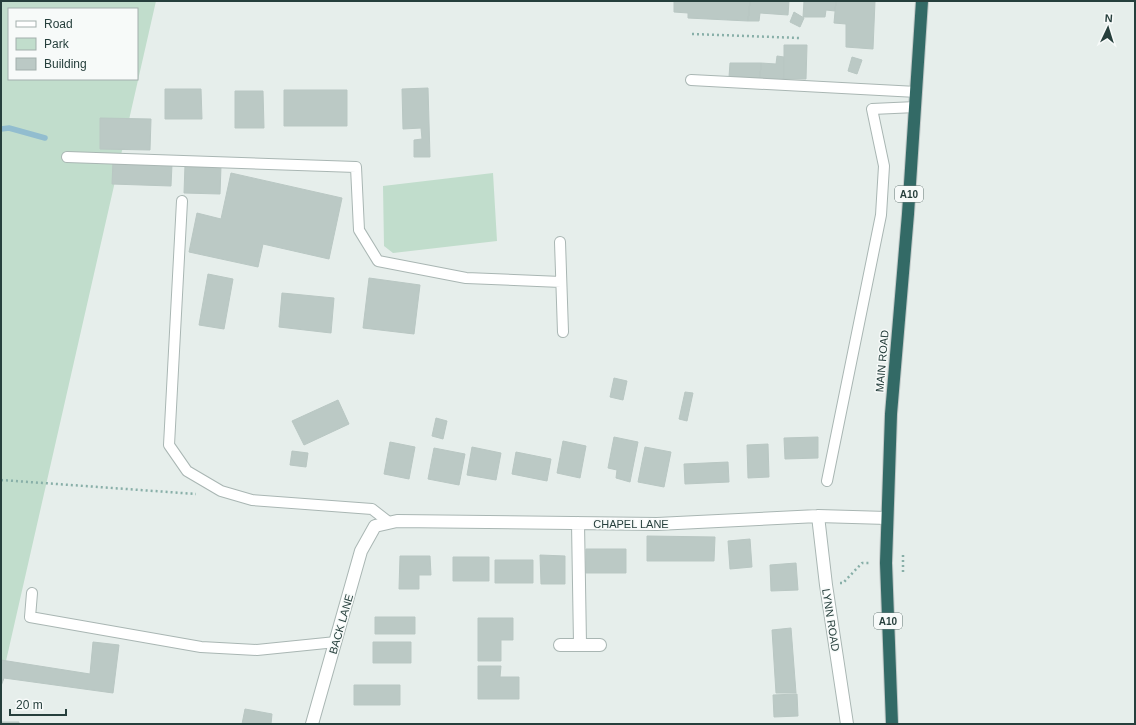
<svg xmlns="http://www.w3.org/2000/svg" width="1136" height="725" font-family="Arial,sans-serif">
<rect width="100%" height="100%" fill="#e6eeeb"/>
<path fill="#c1ddcc" fill-rule="evenodd" d="M1,1H156L1,683ZM9,9H137V79H9Z
M493,173L497,241L393,253L384,246L383,186Z"/>
<g fill="none" stroke-linecap="round" stroke-linejoin="round">
<path stroke="#92bdcf" stroke-width="5.5" d="M1,129L9,128L45,138"/>
</g>
<path fill="#bbc9c5" stroke="#b9c7c3" d="M674,1H750L748,21L688,18V13L674,12Z
M750,1H789L788,15L760,13L759,21H748Z
M804,1H836L835,11L826,10L825,17H803Z
M836,1H875L873,49L846,47V24L834,23Z
M794,12L804,18L800,27L790,22Z
M784,45H807L806,79H784Z
M777,56L784,57V79L760,78L761,63L776,64Z
M852,57L862,60L857,74L848,71Z
M730,63H761L760,78L729,77Z
M428,88L430,157H414V140L422,139L421,128L403,129L402,89Z
M165,89H201L202,119H165Z
M284,90H347V126H284Z
M235,91H263L264,128H235Z
M100,118L151,119L150,150L100,149Z
M113,161L172,164L171,186L112,184Z
M185,165L221,166L220,194L184,193Z
M231,173L342,198L329,259L263,244L258,267L189,252L197,213L221,219Z
M208,274L233,279L224,329L199,325Z
M369,278L420,285L414,334L363,328Z
M282,293L334,298L331,333L279,327Z
M614,378L627,381L623,400L610,397Z
M685,392L693,393L687,421L679,419Z
M338,400L349,424L304,445L292,421Z
M436,418L447,421L443,439L432,436Z
M614,437L638,442L630,482L616,478L617,470L608,468Z
M818,437V458L785,459L784,438Z
M563,441L586,446L580,478L557,473Z
M390,442L415,447L409,479L384,474Z
M768,444L769,477L748,478L747,445Z
M472,447L501,453L496,480L467,475Z
M645,447L671,452L664,487L638,482Z
M434,448L465,454L459,485L428,479Z
M292,451L308,453L306,467L290,465Z
M516,452L551,459L547,481L512,474Z
M728,462L729,482L685,484L684,464Z
M647,536L715,537L714,561H647Z
M750,539L752,567L730,569L728,541Z
M586,549H626V573H586Z
M540,555L565,556V584H541Z
M400,556H430L431,575H419V589H399Z
M453,557H489V581H453Z
M495,560H533V583H495Z
M796,563L798,590L771,591L770,565Z
M375,617H415V634H375Z
M478,618H513V640H501V661H478Z
M791,628L796,693H776L772,630Z
M93,642L119,645L113,693L4,678L1,686V660L90,674Z
M373,642H411V663H373Z
M478,666H501L500,677H519V699H478Z
M354,685H400V705H354Z
M797,694L798,716L774,717L773,695Z
M245,709L272,714L271,724H242Z
M1,722H19V724H1Z"/>
<g fill="none" stroke-linecap="round" stroke-linejoin="round">
<defs>
<path id="lane" d="M691,80L917,92
M67,157L356,167L359,230L378,261L466,278L561,282
M182,201L169,445L187,471L221,491L252,500L372,509L390,523
M560,242L563,332
M827,481L881,215L884,166L872,109L916,107
M32,593L30,617L201,647L257,650L336,642"/>
<path id="street" d="M818,516L826,585L847,724
M578,523L580,644
M560,645H600
M312,724L361,551L375,526L397,521L657,524L818,516L887,518"/>
<path id="highway" d="M892,724L886,563L891,414L908,214L922,1"/>
</defs>
<use href="#lane" stroke="#a9b6b3" stroke-width="12"/>
<use href="#street" stroke="#a9b6b3" stroke-width="14"/>
<use href="#highway" stroke="#c2c9c8" stroke-width="14"/>
<path stroke="#88afa8" stroke-width="2.5" stroke-dasharray="2 3" stroke-linecap="butt" d="M692,34L800,38
M1,480L196,494
M903,555V574
M840,583H843L862,563H871"/>
<use href="#lane" stroke="#fff" stroke-width="10"/>
<use href="#street" stroke="#fff" stroke-width="12"/>
<use href="#highway" stroke="#336a66" stroke-width="12"/>
</g>
<g text-anchor="middle" stroke-width="3" stroke-linejoin="round" paint-order="stroke">
<g fill="#f7faf9" stroke="#657775" stroke-width="1">
<rect x="895" y="186" width="28" height="16" rx="3"/>
<rect x="874" y="613" width="28" height="16" rx="3"/>
</g>
<g font-size="10" font-weight="bold" fill="#263f3c">
<text x="909" y="198">A10</text>
<text x="888" y="625">A10</text>
</g>
<g font-size="11" fill="#263f3c" stroke="#f7faf9">
<text transform="translate(882 361) rotate(-85)" y="4">MAIN ROAD</text>
<text x="631" y="528">CHAPEL LANE</text>
<text transform="translate(831 620) rotate(81)" y="4">LYNN ROAD</text>
<text transform="translate(341 624) rotate(-74)" y="4">BACK LANE</text>
</g>
</g>
<rect width="1136" height="725" fill="none" stroke="#263f3c" stroke-width="4"/>
<rect x="8" y="8" width="130" height="72" fill="#f7faf9" stroke="#a3afad"/>
<rect x="16" y="21" width="20" height="6" fill="#ffffff" stroke="#a3afad"/>
<text x="44" y="28" font-size="12" fill="#263f3c">Road</text>
<rect x="16" y="38" width="20" height="12" fill="#c1ddcc" stroke="#a3afad"/>
<text x="44" y="48" font-size="12" fill="#263f3c">Park</text>
<rect x="16" y="58" width="20" height="12" fill="#bbc9c5" stroke="#a3afad"/>
<text x="44" y="68" font-size="12" fill="#263f3c">Building</text>
<g transform="translate(1108 28) rotate(4)" stroke="#f7faf9" stroke-width="3" paint-order="stroke">
<path d="M0-3L7 15L0 10L-7 15Z" fill="#263f3c"/>
<text y="-6" font-size="11" font-weight="bold" text-anchor="middle" fill="#263f3c">N</text>
</g>
<path d="M10 709v6h56v-6" fill="none" stroke="#263f3c" stroke-width="2"/>
<text x="16" y="709" font-size="12" fill="#263f3c" stroke="#f7faf9" stroke-width="3" paint-order="stroke">20 m</text>
</svg>
